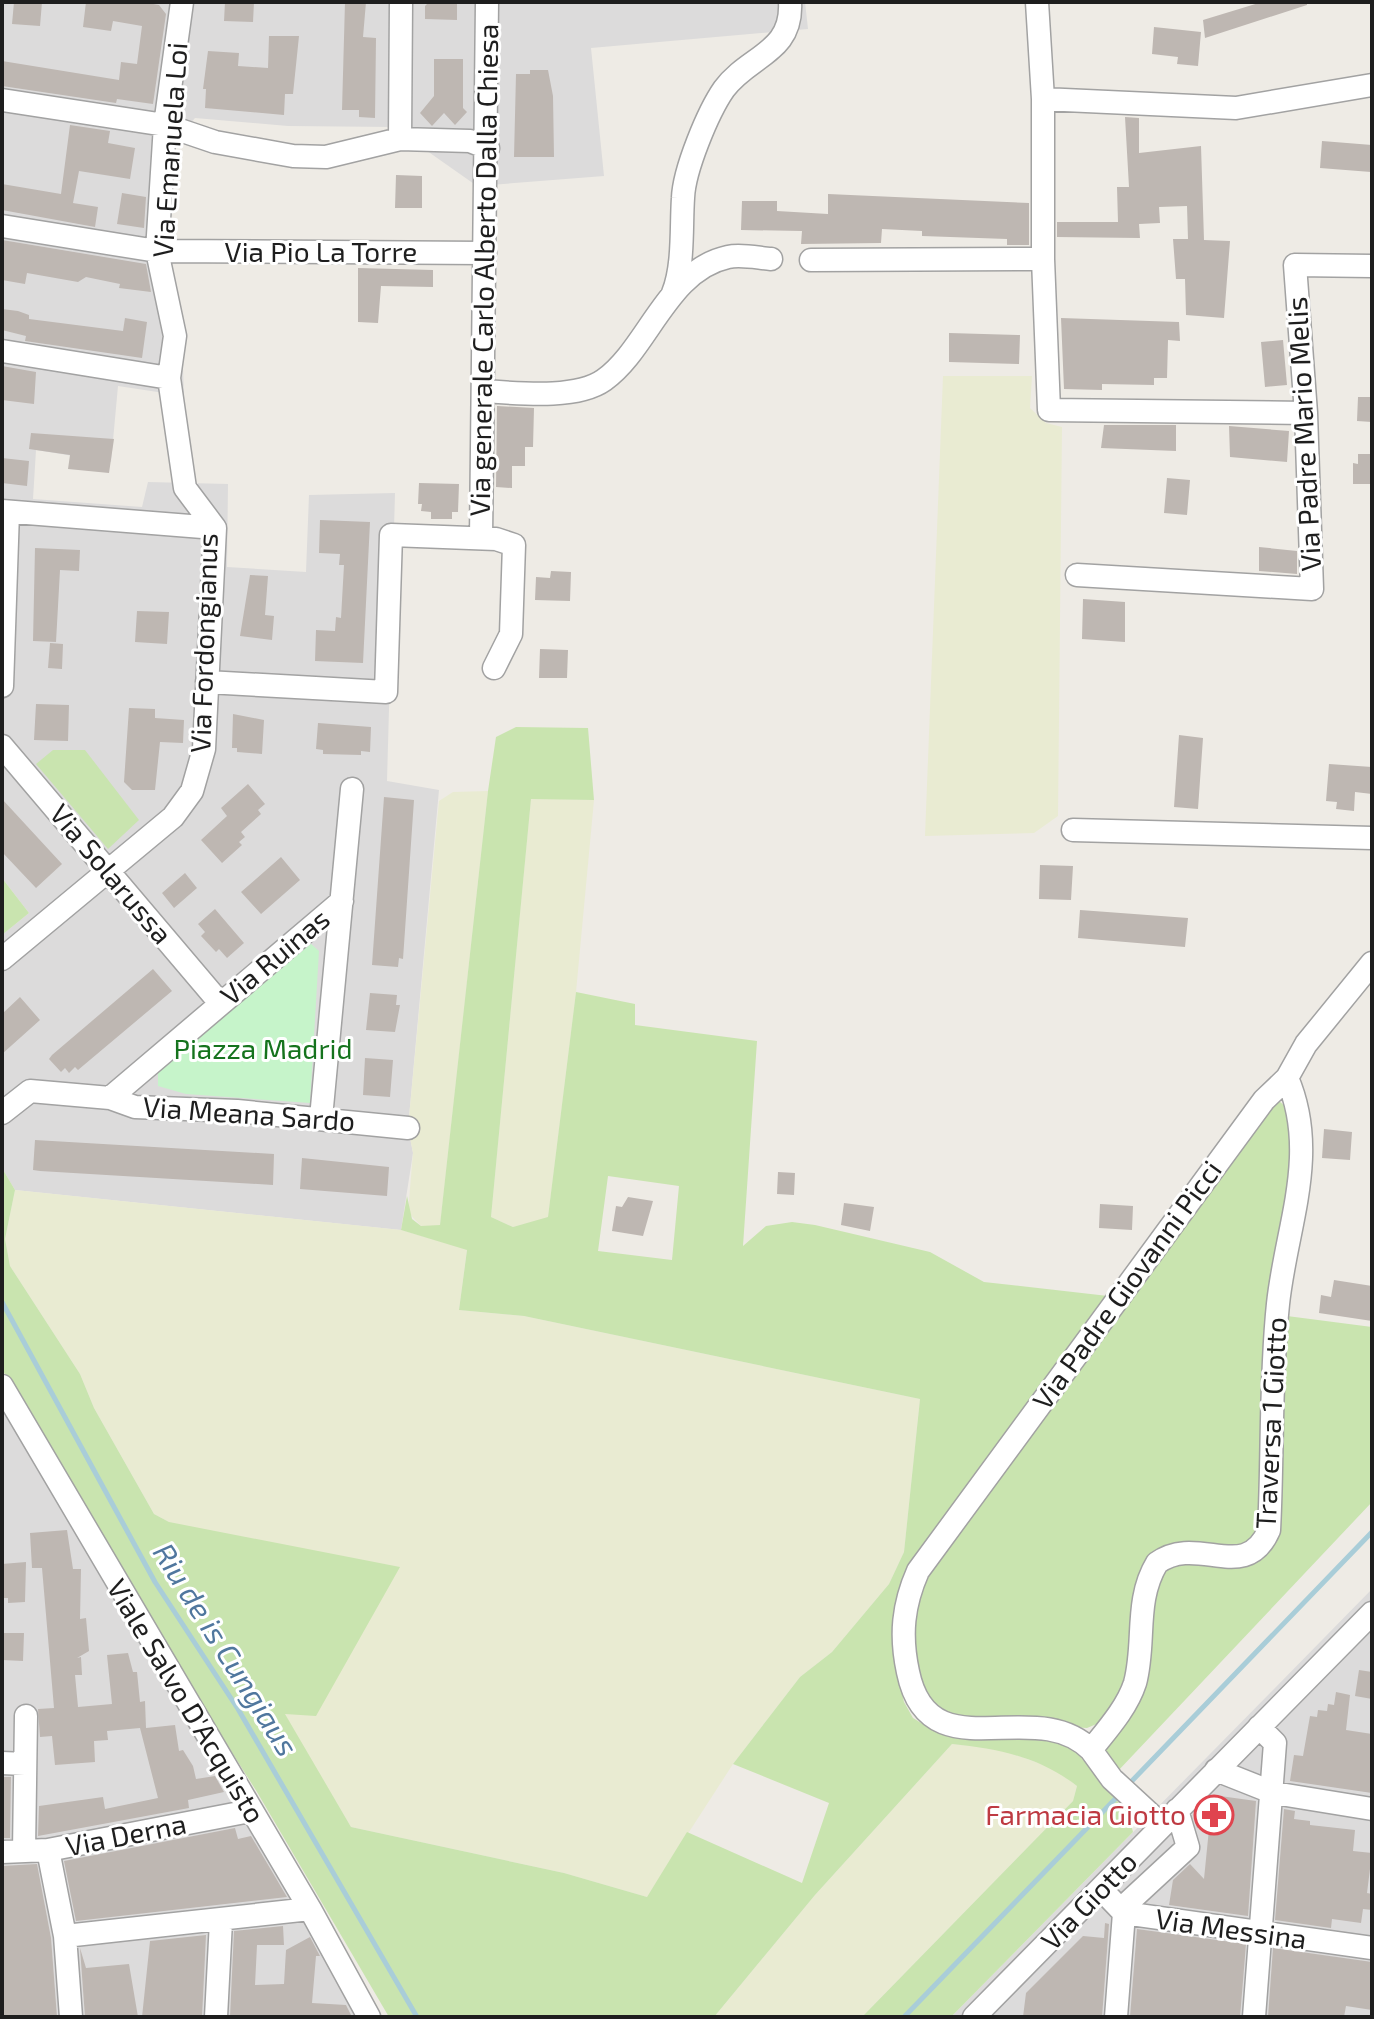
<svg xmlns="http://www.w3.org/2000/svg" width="1374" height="2019" font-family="'Exo 2',sans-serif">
<rect width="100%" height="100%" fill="#eeebe5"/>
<path fill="#dcdbdb" d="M2,2H805L808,29L591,48L604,176L477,186L393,127L288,126L195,118L177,138L165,237L182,342L184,396L118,386L111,462L36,450L33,499L142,507L148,482L228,484L227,567L306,572L309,495L395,493L387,781L439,790L408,1128L413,1153L401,1230L15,1190L2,1168V935L29,913L2,878Z
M2,1394L371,2017H2Z
M1372,1589V2017H951L1274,1689Z"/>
<path fill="#e9ebd2" d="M943,376H1032L1030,408L1046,423L1062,427L1058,816L1034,833L925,836Z
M488,791L440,1226H421L408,1212L413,1153L408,1128L439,801L453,792Z
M531,798L594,800L576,992L548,1218L513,1227L491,1217Z
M15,1190L401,1230L467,1249L459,1310L524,1316L920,1399L904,1552L889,1584L832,1652L800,1677L733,1764L647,1897L564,1873L351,1827L169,1522L154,1514L94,1408L80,1374L10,1266L5,1239Z
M952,1744L997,1748L1055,1769L1077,1786L1073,1801L862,2017H714L815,1895Z"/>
<path fill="#c9e4af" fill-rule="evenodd" d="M516,727L588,728L594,800L531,799L491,1217L513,1227L548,1217L576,992L635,1004V1025L757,1041L743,1246L766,1226L792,1222L815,1225L930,1252L984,1282L1108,1296L911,1569L896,1665L904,1702L913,1718L936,1732L1025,1734L1069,1743L1128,1814L1133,1832L951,2017H862L1073,1801L1077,1786C1039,1757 1000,1749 952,1744L815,1895L714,2017H389L257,1792L150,1623L2,1369V1168L15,1190L5,1239L10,1266L80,1374L94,1408L154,1514L169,1522L400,1567L316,1716L285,1714L351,1827L564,1873L647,1897L687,1832L802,1883L829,1803L733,1764L800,1677L832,1652L889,1584L904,1552L920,1399L524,1316L459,1310L467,1250L401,1230L407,1196L412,1219L421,1226L440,1225L488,791L496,737ZM608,1176L679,1186L672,1260L598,1251Z
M53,750H85L139,820L108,849L36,764Z
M2,878L29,913L2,935Z
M1279,1101L1287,1108L1297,1130L1261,1527L1244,1547L1166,1548L1122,1692L1099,1723L1087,1728C1050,1725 991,1727 957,1719C901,1705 908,1620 920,1578L1271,1103Z
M1287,1316L1372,1327V1502L1117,1772L1103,1751L1165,1564L1257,1555L1276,1476Z"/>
<path fill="#c6f4ca" d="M310,943L319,951L310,1103L186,1094L158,1086V1073Z"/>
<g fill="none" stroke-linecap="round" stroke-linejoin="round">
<path stroke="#a9cdd8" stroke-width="5" d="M2,1302L155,1582L238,1709L417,2017
M1128,1785L1372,1532
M904,2017L1119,1795"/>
</g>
<path fill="#beb7b2" d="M14,2H42L40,26L12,24Z
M86,2H142L159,5L166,14L153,104L117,99L116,103L2,86V61L119,80L121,62L137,64L142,26L113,21L111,31L83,27Z
M225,2H254L253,22L224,21Z
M345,2H366L363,37L376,38L375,118L359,117V110H342Z
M429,2H457V20L425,19V6Z
M1262,2H1307V5L1205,38L1203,20Z
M1154,27L1201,32L1198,66L1177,64L1178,57L1152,54Z
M269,36H299L293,94H285L284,115L205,108L206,89H203L208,51L239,53L238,66L268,68Z
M434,59H463V108L467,112L455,125L444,113L432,126L420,113L434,96Z
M530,70H548L553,96L554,157H514L516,74H530Z
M1125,117L1139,118V153L1201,146L1204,240L1230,241L1224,318L1186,315L1185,279H1176L1173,239H1188L1187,206L1159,207L1160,223L1139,224L1140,238L1057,237V222H1118L1117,187H1129Z
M70,125L110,131L108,143L135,148L130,179L79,171L73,203L98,207L95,227L2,210V184L61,194Z
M1322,141L1372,145L1371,172L1320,168Z
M396,175L422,176V208H395Z
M122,193L146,197L144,228L117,224Z
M828,194L1029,203V245H1007V239L922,236V231L882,229L881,243L801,244L802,231L741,230L742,201H777V211L828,214Z
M2,240L146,264L151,292L119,288L120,284L86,277L78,282L27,273L25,284L2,280Z
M358,268L433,270V287L381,286L378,323L358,322Z
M2,309L18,311L29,315V319L123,331L125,318L147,322L142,358L25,341L26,336L2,330Z
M1061,318L1179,322L1180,341L1168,340L1167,378H1154V385L1102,384V390L1064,389Z
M949,333L1020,335L1019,364L949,362Z
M1283,340L1287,385L1265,387L1261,342Z
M2,366L36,372L34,404L2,400Z
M1358,397H1372V422L1357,421Z
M497,406L534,408L533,447H525V466H512V488L496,487Z
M1104,425H1176V451L1101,448Z
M1229,426L1289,431L1287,462L1230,457Z
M31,433L114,439L109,473L68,469L70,455L29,449Z
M1358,454H1372V484H1353V463L1358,464Z
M2,458L29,461L27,486L2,483Z
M1167,478L1190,480L1187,515L1164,513Z
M419,483L459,484L458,512H452V519H431V512L421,511L422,504H418Z
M320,520L370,522L363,663L315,661L316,630L335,631L336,617L341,618L344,565H339L340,554L319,553Z
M1259,547L1297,551V574L1259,571Z
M35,548L80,550L79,571L60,570L56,642L33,641Z
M551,571L571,572L570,601L535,600L536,577L550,578Z
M250,575L268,576L265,615L274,616L272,640L240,636Z
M1083,599L1125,602V642L1082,639Z
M137,611L169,612L167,644L135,642Z
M50,643L63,644L62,669L48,668Z
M540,649L568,650L567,678H539Z
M36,704L69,705L68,741L34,740Z
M129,708L155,709V718L184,720L183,743L160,742L155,790H132L124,782Z
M233,714L264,720L262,754L237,752V748H232Z
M318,723L371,727L370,752L361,751V755L323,754V750L316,749Z
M1179,735L1203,738L1198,809L1174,807Z
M1329,764L1372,767V794L1355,792L1354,811L1336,809L1337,802L1326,801Z
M248,784L265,804L258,810L261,814L241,832L245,837L239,842L242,845L222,863L201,840L227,816L221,808Z
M384,797L414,800L403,959L399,958L398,967L372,965Z
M2,799L62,864L36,888L2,852Z
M281,857L300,880L261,914L241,892Z
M1040,865L1073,866L1071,900L1039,899Z
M185,873L197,888L174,908L162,893Z
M215,909L244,943L227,958L219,949L216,952L201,936L205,932L198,924Z
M1080,910L1188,918L1185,947L1078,938Z
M153,969L172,991L78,1070L75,1067L69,1073L65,1068L61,1072L49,1059L52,1055Z
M370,993L397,995L396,1005H400L395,1032L366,1030Z
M20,997L40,1020L2,1054V1014Z
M365,1058L393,1060L390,1097L363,1095Z
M1324,1129L1352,1132L1350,1160L1322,1158Z
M35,1140L274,1154L273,1185L40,1171L33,1170Z
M302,1158L389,1167L387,1196L300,1189Z
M778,1172L795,1173L794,1195L777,1194Z
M628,1197L653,1201L643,1236L612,1231L616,1206L622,1207Z
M844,1203L874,1207L870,1231L841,1225Z
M1100,1204L1133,1206L1132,1230L1099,1228Z
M1334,1280L1372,1286V1321L1319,1313L1321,1295L1331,1297Z
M67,1530L73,1569H81L80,1619L86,1618L89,1651L77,1658L81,1657L82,1675H75L78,1707L112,1704L107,1655L128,1653L133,1672H137L140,1702L145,1701L146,1728L175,1725L179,1751L183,1750L193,1766L196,1779L215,1776L224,1792L188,1800L189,1808L38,1836L39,1806L103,1797L105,1809L158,1798L140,1728L107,1731L108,1740L94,1741L95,1762L55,1765L52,1736L40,1737L38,1709L54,1708L42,1568H32L30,1533Z
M26,1562L25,1602L8,1603V1598H2V1564Z
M2,1633H24L23,1661L2,1660Z
M1359,1670L1372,1672V1699L1355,1696Z
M1336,1692L1350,1695L1346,1730L1372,1734V1793L1290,1781L1294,1755L1303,1756L1310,1716L1317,1717L1318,1710L1327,1711L1328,1704L1334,1705Z
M2,1777H11L10,1838H2Z
M1220,1796L1256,1801L1248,1916L1169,1905L1173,1880L1190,1864L1204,1879L1209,1829L1197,1828L1195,1822Z
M1284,1809L1295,1811L1294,1819L1310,1821V1825L1355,1830L1353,1851L1372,1853L1367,1893L1372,1894V1910L1363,1909L1361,1923L1332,1919L1331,1928L1275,1920Z
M235,1828L238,1839L251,1836L287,1897L76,1921L64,1861Z
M37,1864L51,1938L57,2017H2V1866Z
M1105,1923L1109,1924L1102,2017H1023L1026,1993L1083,1936L1104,1938Z
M283,1926L284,1945H257L255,1985L284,1984L286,1950L310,1937L320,1956H316L312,2003L346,2005L352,2017H230L234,1931Z
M1137,1929L1246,1944L1240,2017H1130Z
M206,1935L202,2017H142L150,1941Z
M80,1948L86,1968L129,1964L138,2017H85Z
M1273,1948L1372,1962V2010L1346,2006L1344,2017H1268Z"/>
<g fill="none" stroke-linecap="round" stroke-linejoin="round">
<defs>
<path id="minor" d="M1037,2L1043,99V259
M1043,99L1236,108L1372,85
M2,100L165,125L215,142L293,156L326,157L400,139L470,141L488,148
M400,139L401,2
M2,226L157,251L485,253
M811,260L1043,259L1049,410L1306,413
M673,293C684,266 681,227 683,198C684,170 708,112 724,89C749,55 793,53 790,2
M2,351L169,378
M483,391C516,393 576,400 604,380C648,349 667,270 728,257C741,254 758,258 771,259
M2,511L215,528
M481,538L487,2
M1077,575L1312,589L1306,413L1295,265L1372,266
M207,682L386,692L391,535L496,539L514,545L511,634L494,668
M2,686L8,512
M2,746L220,1003
M1073,830L1372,838
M2,959L173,817L192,791L204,749L215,528L185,488L169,378L175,336L157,251L165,125L182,2
M110,1098L342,901
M2,1113L30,1091L110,1098L135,1107L237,1111L408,1128
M321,1118L352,789
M2,1386L310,1909L369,2017
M1091,1750C1034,1693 929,1775 908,1672C900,1635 903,1605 918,1571L1264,1100L1287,1078L1306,1044L1372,963
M2,1763L25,1764
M1216,1770L1274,1793L1372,1809
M1162,1825L1112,1779L1091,1750C1106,1731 1127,1708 1135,1683C1146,1643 1134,1601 1157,1563C1198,1533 1245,1585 1269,1530C1273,1455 1270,1380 1278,1304C1286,1227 1320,1154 1287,1078
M48,1850L65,1936L71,2017
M24,1851L26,1716
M2,1852L48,1850L250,1811
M1101,1889L1124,1913L1372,1948
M1121,1909L1188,1847L1177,1810
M65,1936L310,1909
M216,2017L221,1921
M974,2017L1372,1613
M1116,2017L1124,1913
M1254,2017L1275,1743L1259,1727"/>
</defs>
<use href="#minor" stroke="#a2a2a2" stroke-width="25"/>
<use href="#minor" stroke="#fff" stroke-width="22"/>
</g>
<defs>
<symbol id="pharmacy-ring" viewBox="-11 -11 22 22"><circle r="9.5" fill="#fff" stroke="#e0444e" stroke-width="1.5"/><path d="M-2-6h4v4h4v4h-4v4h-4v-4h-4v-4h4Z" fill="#e0444e"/></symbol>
</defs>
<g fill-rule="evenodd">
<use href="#pharmacy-ring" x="1192" y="1793" width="44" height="44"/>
</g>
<g text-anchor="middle" stroke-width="6" stroke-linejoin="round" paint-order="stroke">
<g font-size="28" fill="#1e1e1e" stroke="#fff">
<text transform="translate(170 150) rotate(-86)" y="10">Via Emanuela Loi</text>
<text x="321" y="262">Via Pio La Torre</text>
<text transform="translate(484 270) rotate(-89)" y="10">Via generale Carlo Alberto Dalla Chiesa</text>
<text transform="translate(1304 434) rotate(-93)" y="10">Via Padre Mario Melis</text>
<text transform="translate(204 643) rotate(-88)" y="10">Via Fordongianus</text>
<text transform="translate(111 874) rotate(50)" y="10">Via Solarussa</text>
<text transform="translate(275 957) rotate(-40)" y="10">Via Ruinas</text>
<text transform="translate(249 1114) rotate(4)" y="10">Via Meana Sardo</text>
<text transform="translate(1127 1285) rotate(-54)" y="10">Via Padre Giovanni Picci</text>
<text transform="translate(1271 1423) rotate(-87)" y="10">Traversa 1 Giotto</text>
<text transform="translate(186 1701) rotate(59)" y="10">Viale Salvo D'Acquisto</text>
<text transform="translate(126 1835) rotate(-11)" y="10">Via Derna</text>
<text transform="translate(1089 1901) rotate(-46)" y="10">Via Giotto</text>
<text transform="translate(1231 1929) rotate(8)" y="10">Via Messina</text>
</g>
<g font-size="28" fill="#15731d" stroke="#fff">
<text x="263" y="1059">Piazza Madrid</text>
</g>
<g font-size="28" fill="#be3a42" stroke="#fff" text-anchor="end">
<text x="1186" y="1825">Farmacia Giotto</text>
</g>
<g font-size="30" font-style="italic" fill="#50779e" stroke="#fff">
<text transform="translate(225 1650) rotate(58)" y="10">Riu de is Cungiaus</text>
</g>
</g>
<rect width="1374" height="2019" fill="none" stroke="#1e1e1e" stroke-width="8"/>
</svg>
